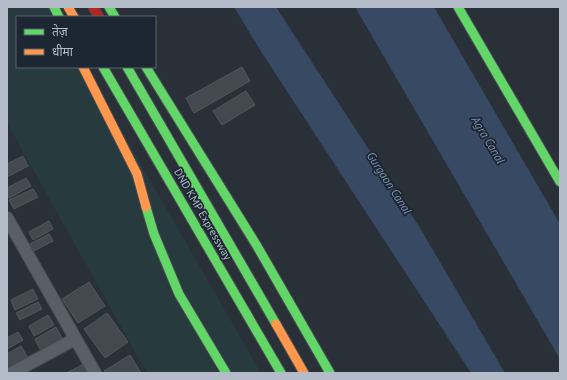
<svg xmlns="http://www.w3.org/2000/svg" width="567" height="380" font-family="'PT Sans','Noto Sans Devanagari',sans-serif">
<rect width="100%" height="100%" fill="#2a3038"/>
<path fill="#273a3e" d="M7,7H50L56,17H17V67H85L261,373H147L7,123Z"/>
<path fill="#384963" d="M234,7H276L420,228L505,373H471L262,53Z
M355,7H434L560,224V359Z"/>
<path fill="#444950" stroke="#52575f" d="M242,67L250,81L194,113L186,98Z
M246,91L255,105L222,125L213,111Z
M23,156L28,166L7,177V164Z
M26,178L31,186L9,198L7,194V188Z
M33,189L38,197L14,209L9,200Z
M49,221L53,229L33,240L29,232Z
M49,234L53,241L34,251L30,244Z
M89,282L105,306L78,323L62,299Z
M33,289L38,299L15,310L11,300Z
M38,302L42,309L20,320L16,313Z
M107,313L128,342L105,358L84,329Z
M48,315L54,325L34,336L29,326Z
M56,327L63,340L41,351L35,339Z
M18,332L23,340L7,349V338Z
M21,346L29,360L10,371L7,366V354Z
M130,355L141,373H105L104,371Z
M86,363L91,373H66Z"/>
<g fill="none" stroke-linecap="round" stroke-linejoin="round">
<defs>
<path id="street" d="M7,218L95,373
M12,373L75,339"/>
<path id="fast" d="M54,7L59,17
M109,7L115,17
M458,7L560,182
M103,67L281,373
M127,67L276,324
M146,67L257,246L330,373
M146,207L154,234L179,294L226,373"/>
<path id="slow" d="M68,7L74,17
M83,67L137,174L146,207
M276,324L304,373"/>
<path id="jam" d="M93,7L99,17"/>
</defs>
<use href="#street" stroke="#484c53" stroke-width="14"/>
<use href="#fast" stroke="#484c53" stroke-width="11"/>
<use href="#slow" stroke="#484c53" stroke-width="11"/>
<use href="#jam" stroke="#484c53" stroke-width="11"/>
<use href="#street" stroke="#5a5e66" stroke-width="12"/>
<use href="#fast" stroke="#63d668" stroke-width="9"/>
<use href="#slow" stroke="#ff974d" stroke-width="9"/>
<use href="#jam" stroke="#b3261e" stroke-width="9"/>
</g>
<g text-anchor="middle" stroke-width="3.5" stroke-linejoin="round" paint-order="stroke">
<g font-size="11" fill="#b4bcc9" stroke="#1d2633">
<text transform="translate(203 214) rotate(60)" y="4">DND KMP Expressway</text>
</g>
<g font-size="12" font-style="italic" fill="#7c92b1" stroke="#1d2633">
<text transform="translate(488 140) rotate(59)" y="4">Agra Canal</text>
<text transform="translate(389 183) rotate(57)" y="4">Gurgaon Canal</text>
</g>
</g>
<rect width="567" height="380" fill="none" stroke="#b4bcc9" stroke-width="16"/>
<rect x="16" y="16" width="140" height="52" fill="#1d2633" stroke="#59626f"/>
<rect x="24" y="29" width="20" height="6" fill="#63d668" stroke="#59626f"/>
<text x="52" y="36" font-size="12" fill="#b4bcc9">तेज़</text>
<rect x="24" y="49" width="20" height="6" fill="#ff974d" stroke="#59626f"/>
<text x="52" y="56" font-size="12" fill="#b4bcc9">धीमा</text>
</svg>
